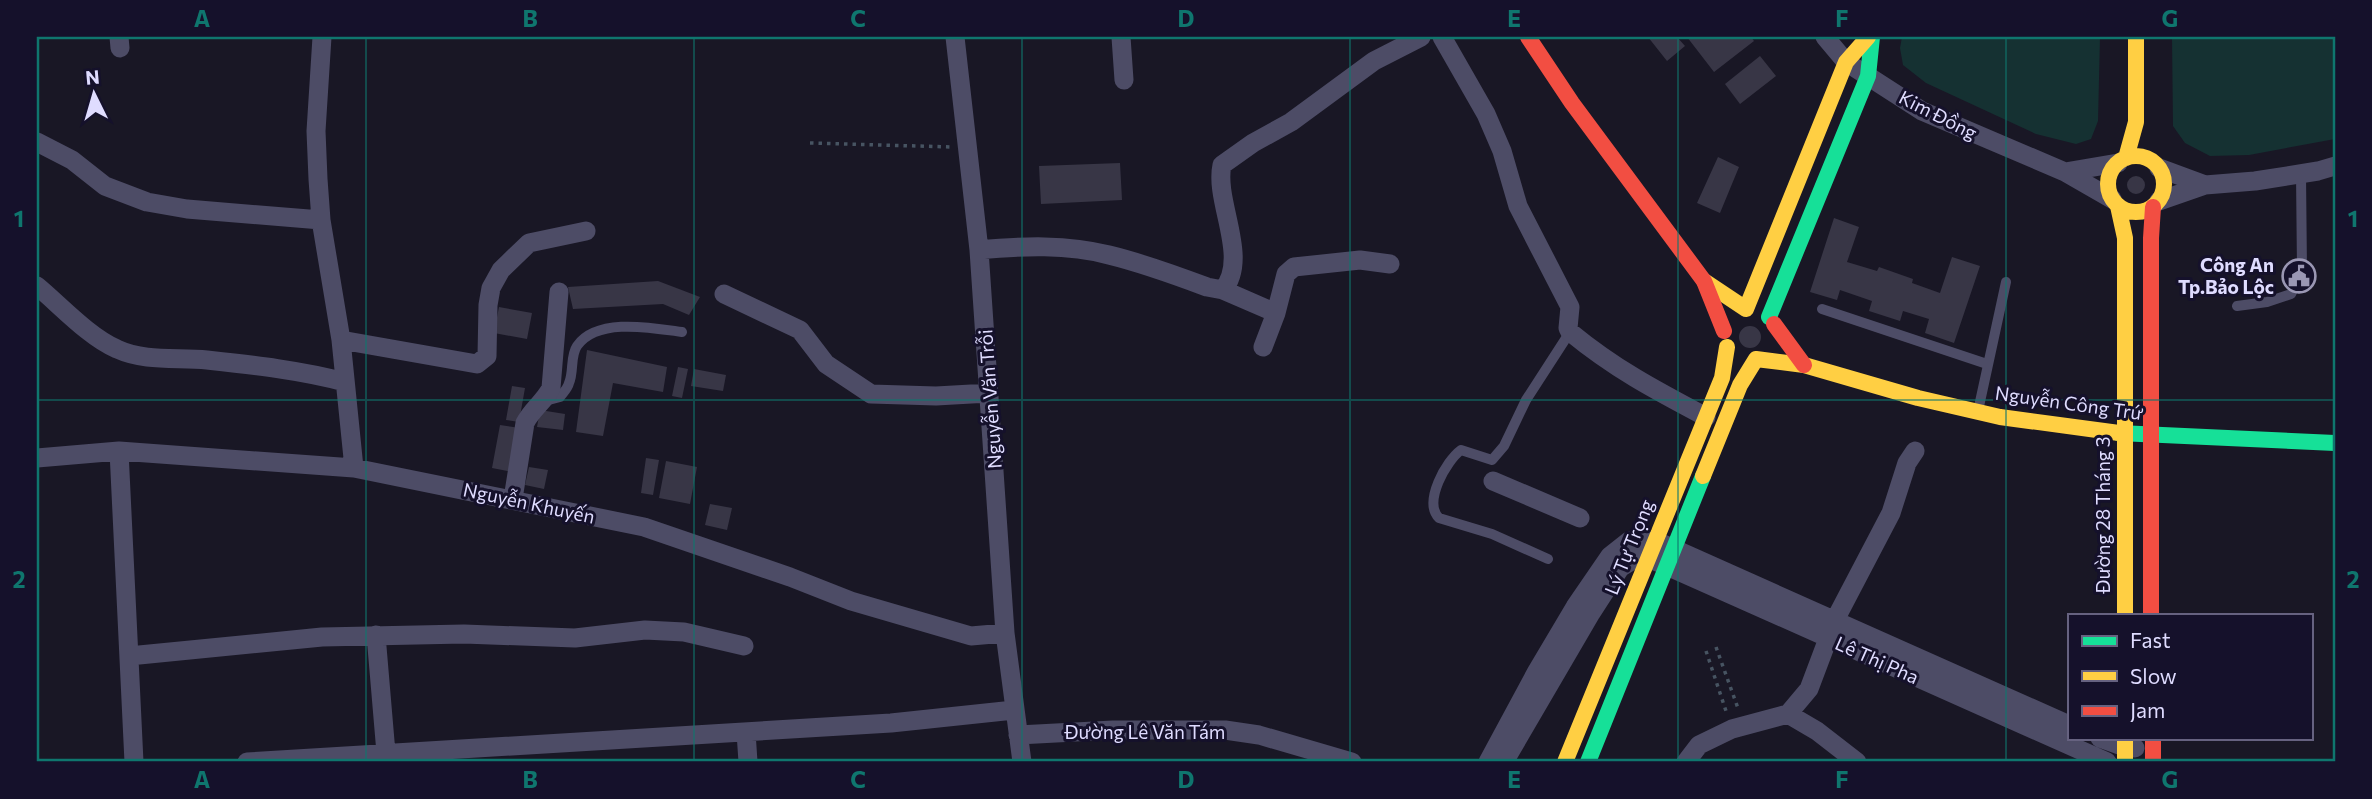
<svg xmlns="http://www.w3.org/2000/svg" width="2372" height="799" font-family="Commissioner,sans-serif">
<rect width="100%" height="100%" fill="#191725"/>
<path fill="#153132" d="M1902,37H2100L2098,121L2091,139L2076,144L2036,134L1926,83L1903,65L1900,48Z
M2172,37H2335V139L2249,155L2210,156L2185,143L2173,126Z"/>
<path fill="#383646" d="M1648,37H1677L1685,46L1667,61Z
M1687,37H1751L1754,41L1714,72Z
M1760,56L1776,76L1740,104L1725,84Z
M1718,157L1739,167L1720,213L1697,203Z
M1120,163L1122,200L1041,204L1039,166Z
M2127 185a9 9 0 1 1 18 0a9 9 0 1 1-18 0Z
M1834,218L1859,227L1847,262L1877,271L1879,267L1913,279L1912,283L1940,293L1952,257L1980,266L1954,343L1925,333L1929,319L1903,311L1900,321L1869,311L1872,301L1840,290L1837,300L1810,292Z
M658,281L700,297L689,315L663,304L573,309L568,287Z
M499,307L532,313L527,339L494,333Z
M1739 337a11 11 0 1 1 22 0a11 11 0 1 1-22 0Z
M587,350L667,367L663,392L613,383L603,436L576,432Z
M678,367L688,369L682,398L672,396Z
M694,369L726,375L723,391L691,386Z
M512,386L525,388L519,422L506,420Z
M540,410L565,414L563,430L537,427Z
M500,425L520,428L513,472L492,468Z
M646,458L659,460L653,495L641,493Z
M666,461L697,467L690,504L659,498Z
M529,467L548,470L544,489L525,485Z
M710,504L732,508L727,530L705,525Z"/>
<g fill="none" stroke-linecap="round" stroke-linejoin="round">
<path stroke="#475462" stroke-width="3.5" stroke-dasharray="3.5 5" stroke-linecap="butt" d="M810,143L952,147
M1716,647L1739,711
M1706,651L1727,714"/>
<path stroke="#4d4c66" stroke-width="10" d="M2237,306L2267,302L2291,294L2302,271L2301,174
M1822,309L1987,364
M545,401L560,397C563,393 568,388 569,383C574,372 570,356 577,346C597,317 653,328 682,332
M1978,411L2006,282
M1548,559L1492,534L1439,518C1423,502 1446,461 1461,450L1492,460L1504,446L1526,400L1570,332"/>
<path stroke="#4d4c66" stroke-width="19" d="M119,37L120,48
M322,37L316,131L318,179L321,220L341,340L354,468
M955,37L979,250L1005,633L1022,762
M1121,37L1124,80
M1442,37L1486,114L1502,151L1518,206L1570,307L1568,328L1570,332C1615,369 1655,390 1706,417
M1825,37L1846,62L1922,111L2065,172L2112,199
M37,142L72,160L105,186L147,202L187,209L321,220
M2159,168L2205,185
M2065,172L2118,163
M2159,201L2205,185L2255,181L2318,171L2335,166
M979,250C1022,246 1067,244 1109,255C1142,263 1175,275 1207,287L1223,290C1250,257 1214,202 1222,165L1253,143L1291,122L1374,61L1421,37
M37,286C60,305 89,337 117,349C145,362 177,357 207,360C253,365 300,370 345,382
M1223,290L1276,313L1263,347
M724,294L800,330L826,364L871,394L936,396L989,393
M1276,313L1286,274L1294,267L1360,260L1390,264
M341,340L477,364L487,356L488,305L491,288L501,270L529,243L586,231
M119,451L134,762
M37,458L119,451L354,468L644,527L790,577L851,601L971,636L1005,633
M1493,481L1580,518
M513,499L525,423C532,409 544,402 551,388L559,292
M376,635L386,753
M129,656L322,637L464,634L575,638L645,630L684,632L744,646
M1788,714L1817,731L1857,762
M746,732L748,762
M1018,735L1113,730H1225L1259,735L1352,762
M2100,738L2125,747L2135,748
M247,762L891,723L1014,710
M1488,762L1537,671L1575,607L1610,556L1629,541L1654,540L2069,725
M1504,762L1591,613L1620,568L1638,557L1647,558L1667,566L2107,762
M1686,762L1699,745L1732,729L1788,714L1809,689L1835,620L1891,513L1907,463L1915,451"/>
<path stroke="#16e098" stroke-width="16" d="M1769,317L1868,76L1872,37
M2119,433L2335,443
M1588,762L1703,476"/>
<path stroke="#ffcf43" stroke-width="16" d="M2108 184a28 28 0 1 1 56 0a28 28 0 1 1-56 0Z
M2126,158L2136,122V37
M2118,206L2125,238V615
M1704,281L1746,309L1846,62L1868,37
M1703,476L1740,385L1756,359L1804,365L1918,398L2000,417L2119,433
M2125,738V762
M1565,762L1722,378L1727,347"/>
<path stroke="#f24e42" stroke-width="16" d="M1528,37L1572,103L1704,281L1724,331
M1774,324L1804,365
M2151,615V238L2153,207
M2153,738V762"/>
</g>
<path fill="none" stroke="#0f766e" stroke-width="2" stroke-opacity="0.55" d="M366,37V762M694,37V762M1022,37V762M1350,37V762M1678,37V762M2006,37V762M37,400H2335"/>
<defs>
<symbol id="civic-ring" viewBox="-11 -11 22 22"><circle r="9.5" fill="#15112b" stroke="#9a97b3" stroke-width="1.5"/><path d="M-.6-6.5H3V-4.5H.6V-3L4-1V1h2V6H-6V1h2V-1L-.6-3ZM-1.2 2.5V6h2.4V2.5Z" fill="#9a97b3"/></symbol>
</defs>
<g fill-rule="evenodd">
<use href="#civic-ring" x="2280" y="257" width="38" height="38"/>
</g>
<g text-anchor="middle" stroke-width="6" stroke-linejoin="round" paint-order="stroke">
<g font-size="19" fill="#dfdcff" stroke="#15112b">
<text transform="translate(1938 115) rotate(27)" y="7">Kim Đồng</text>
<text transform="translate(990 399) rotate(-94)" y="7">Nguyễn Văn Trỗi</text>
<text transform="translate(2069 403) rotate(8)" y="7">Nguyễn Công Trứ</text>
<text transform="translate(529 503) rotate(12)" y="7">Nguyễn Khuyến</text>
<text transform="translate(2103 515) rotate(-90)" y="7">Đường 28 Tháng 3</text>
<text transform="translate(1629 547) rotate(-68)" y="7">Lý Tự Trọng</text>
<text transform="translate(1877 660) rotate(24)" y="7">Lê Thị Pha</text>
<text x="1145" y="739">Đường Lê Văn Tám</text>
</g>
<g font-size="19" font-weight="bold" fill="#dfdcff" stroke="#15112b" text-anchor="end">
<text x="2274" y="272">Công An<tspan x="2274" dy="22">Tp.Bảo Lộc</tspan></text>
</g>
</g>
<rect width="2372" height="799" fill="none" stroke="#15112b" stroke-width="77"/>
<rect x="2068" y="614" width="245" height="126" fill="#15112b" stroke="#666280" stroke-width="2"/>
<rect x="2082" y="636" width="35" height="10" fill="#16e098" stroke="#666280" stroke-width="2"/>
<text x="2130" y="648" font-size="21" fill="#dfdcff">Fast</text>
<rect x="2082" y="671" width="35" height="10" fill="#ffcf43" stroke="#666280" stroke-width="2"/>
<text x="2130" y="684" font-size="21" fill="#dfdcff">Slow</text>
<rect x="2082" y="706" width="35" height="10" fill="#f24e42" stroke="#666280" stroke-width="2"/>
<text x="2130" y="718" font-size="21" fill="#dfdcff">Jam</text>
<g transform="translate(94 94) rotate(355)" stroke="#15112b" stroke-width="5" paint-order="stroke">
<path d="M0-5L12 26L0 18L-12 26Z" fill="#dfdcff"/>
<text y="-10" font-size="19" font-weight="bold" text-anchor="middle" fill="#dfdcff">N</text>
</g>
<rect x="38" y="38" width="2296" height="722" fill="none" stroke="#0f766e" stroke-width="2.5"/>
<g font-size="23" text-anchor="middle" font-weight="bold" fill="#0f766e">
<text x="202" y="27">A</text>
<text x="530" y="27">B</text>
<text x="858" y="27">C</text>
<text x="1186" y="27">D</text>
<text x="1514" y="27">E</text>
<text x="1842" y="27">F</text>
<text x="2170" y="27">G</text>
<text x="19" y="227">1</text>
<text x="2353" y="227">1</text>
<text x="19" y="588">2</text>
<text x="2353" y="588">2</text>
<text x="202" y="788">A</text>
<text x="530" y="788">B</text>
<text x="858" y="788">C</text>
<text x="1186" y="788">D</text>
<text x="1514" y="788">E</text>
<text x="1842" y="788">F</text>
<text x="2170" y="788">G</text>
</g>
</svg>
